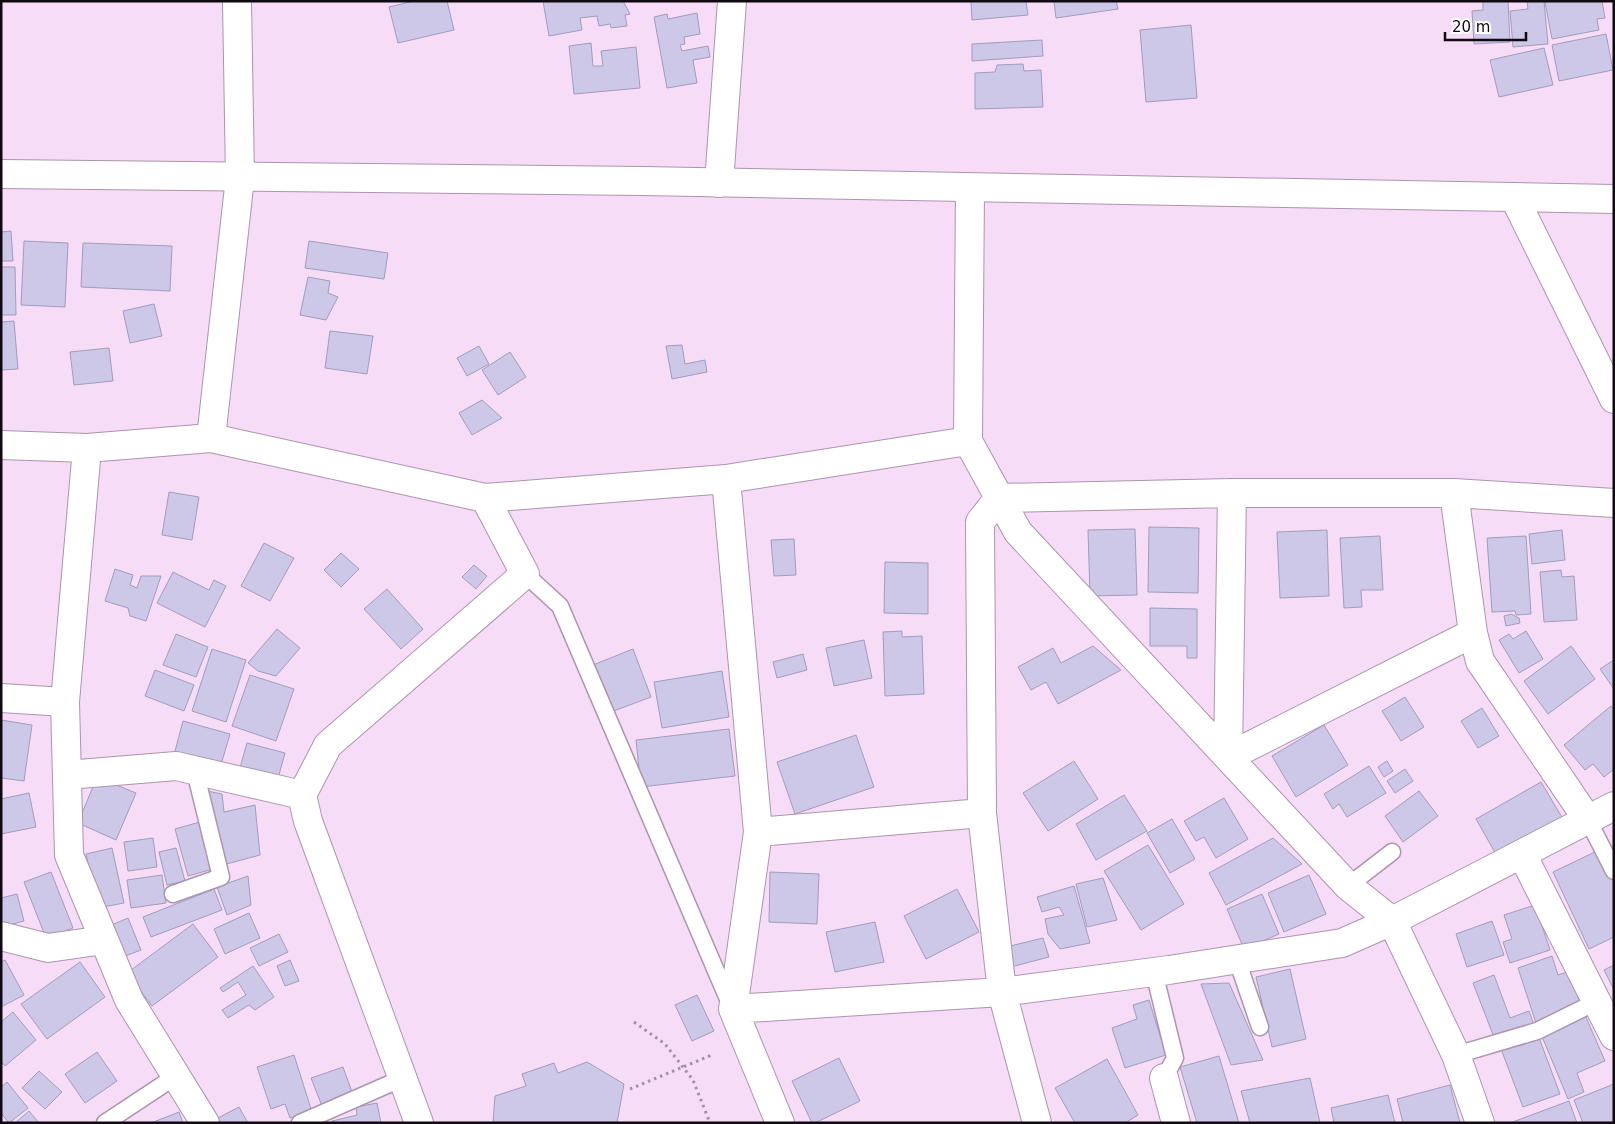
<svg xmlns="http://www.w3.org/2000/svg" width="1615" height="1124" font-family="'DejaVu Sans',sans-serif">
<rect width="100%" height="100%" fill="#f6dcf7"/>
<path fill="#cdc7e8" stroke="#a29cbc" d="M414,1H447L454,30L398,43L389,7Z
M543,1H623L630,14L625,15L627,26L611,28L610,24L599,26L597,16L580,18L582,30L549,36Z
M971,1H1026L1028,15L972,20Z
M1054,1H1116L1118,9L1056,18Z
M1483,1H1508L1510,42L1474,44L1472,11L1483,10Z
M1527,1H1544L1548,44L1513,47L1510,11L1528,9Z
M1549,1H1602L1605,18L1597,19L1599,30L1552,39L1545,2Z
M697,13L700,34L684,37L685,44L680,45L682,51L708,46L710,57L693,60L697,83L667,88L654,17L667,14L668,19Z
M1191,25L1197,98L1146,102L1140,30Z
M1606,34L1613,70L1559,81L1552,45Z
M1042,40L1043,56L972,61V44Z
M591,43L593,66H603L601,51L636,47L640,88L574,94L569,46Z
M1544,48L1553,85L1499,97L1490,60Z
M1023,64L1024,71L1041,70L1043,107L975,109V73L995,72L997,65Z
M11,231L13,261H1V232Z
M24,241L68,243L65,307L21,305Z
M309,241L388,253L384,279L305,268Z
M83,243L172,246L170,291L81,287Z
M1,267H15L16,315H1Z
M308,277L330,281L328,293L338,297L326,320L300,315Z
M154,304L162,336L130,343L123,311Z
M14,321L18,369L1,370V322Z
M330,331L373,336L367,374L325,368Z
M682,345L685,364L705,360L707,372L672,379L666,346Z
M479,346L489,364L467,376L457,358Z
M109,348L113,381L74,385L70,352Z
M510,352L526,377L498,395L482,370Z
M482,400L502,418L472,435L459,413Z
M169,492L199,497L192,540L162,535Z
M1149,527L1199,528L1198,593L1148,592Z
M1135,529L1137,595L1090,596L1088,530Z
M1327,530L1329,596L1280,598L1277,532Z
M1562,530L1565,560L1532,564L1529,534Z
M1380,536L1383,590H1361L1362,607L1344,608L1340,538Z
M1526,536L1531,614L1516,615L1515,611L1492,612L1487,538Z
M794,539L796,575L774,576L771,540Z
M264,543L294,558L270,601L241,586Z
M341,553L359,569L341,587L324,570Z
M885,562L928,563V614L884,613Z
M474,565L487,576L476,589L462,577Z
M115,569L133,575L130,585L137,588L141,576H161L146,621L130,616L128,608L105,601Z
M1561,570L1562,577L1574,576L1577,620L1544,622L1540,572Z
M173,572L209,590L214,580L226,586L205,627L157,603Z
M387,589L423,629L401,649L364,609Z
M1150,608L1197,609V658H1187V646H1150Z
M1511,614L1519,618L1520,623L1506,626L1504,616Z
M277,629L300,648L276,676L258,671L248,663Z
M902,631V637L922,636L924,694L885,696L883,632Z
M1526,631L1543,659L1519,673L1499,640L1509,634L1513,639Z
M176,634L208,647L196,677L163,665Z
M864,640L872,678L834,686L826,648Z
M1093,646L1121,670L1058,704L1046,682L1031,690L1018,667L1053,648L1061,663Z
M1571,646L1595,679L1548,714L1524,681Z
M212,649L246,660L226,722L192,711Z
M633,649L651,697L611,712L593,665Z
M803,654L807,670L777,678L773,662Z
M1614,660V689L1600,669Z
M155,670L194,685L184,711L145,696Z
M722,671L729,717L662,728L654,682Z
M250,675L294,689L276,741L232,726Z
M1405,697L1424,727L1401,741L1382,711Z
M1611,706L1614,710V769L1604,777L1593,764L1585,770L1564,745Z
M1482,708L1499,736L1478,748L1461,721Z
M1,720L32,725L24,781L1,778Z
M183,721L230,734L220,768L174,755Z
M1324,725L1348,765L1296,797L1272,756Z
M729,729L735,776L641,787L636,740Z
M856,735L874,787L795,814L777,762Z
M247,743L285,753L277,782L239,771Z
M1074,761L1098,799L1048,831L1023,793Z
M1387,761L1393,771L1384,777L1378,767Z
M1369,766L1386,793L1347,817L1339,804L1333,809L1324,794Z
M1405,769L1413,781L1395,793L1387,781Z
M97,777L136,793L116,840L78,823Z
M1541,782L1563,819L1497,856L1476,819Z
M202,790L222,794L224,812L255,805L260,855L223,865Z
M1419,791L1438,816L1403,842L1385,816Z
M29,793L36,827L1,834V799Z
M1124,795L1147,831L1096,860L1076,824Z
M1224,798L1248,839L1216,858L1204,837L1196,841L1184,821Z
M1172,819L1195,859L1170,873L1147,833Z
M200,822L213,869L188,876L175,829Z
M153,838L157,867L128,871L124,842Z
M1273,838L1302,864L1226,905L1209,873Z
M1148,845L1184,904L1141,930L1104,871Z
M112,848L124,903L98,908L86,854Z
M176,848L185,881L167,885L159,852Z
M1599,850L1614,881V937L1589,949L1553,872Z
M51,872L73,928L46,938L24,882Z
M770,872L819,874L817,924L769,922Z
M162,875L166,903L131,908L127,880Z
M1309,875L1326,914L1284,932L1268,893Z
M248,876L251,905L227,915L217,887Z
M1103,878L1117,920L1087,927L1076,884Z
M1074,886L1090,943L1060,949L1048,934L1045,919L1064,915L1059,907L1042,912L1037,897Z
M214,889L222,910L151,937L143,917Z
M957,889L979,932L926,959L904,916Z
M17,894L24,921L1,927V898Z
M1262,894L1279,934L1244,949L1227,909Z
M1535,905L1550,950L1510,963L1503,942L1512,939L1504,915Z
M249,913L260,938L225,954L214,929Z
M128,918L141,950L120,958L107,927Z
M1492,921L1504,955L1467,967L1456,934Z
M875,922L884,962L835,972L826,932Z
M193,924L218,957L152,1006L127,973Z
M279,934L288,952L259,966L250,948Z
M1043,938L1049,957L1007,968L1002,948Z
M1552,956L1558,975L1570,971L1580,1003L1536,1023L1518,968Z
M5,960L24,995L1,1007V962Z
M290,960L299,981L285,986L277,966Z
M80,962L105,997L47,1039L21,1004Z
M1614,965V990L1604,970Z
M253,966L274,997L255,1010L249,1005L228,1018L222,1010L246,995L238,982L223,992L220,988Z
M1290,969L1306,1039L1272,1047L1256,977Z
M1494,975L1510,1018L1529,1011L1534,1025L1495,1040L1473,983Z
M1229,983L1263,1060L1231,1065L1201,984Z
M697,995L714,1031L692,1041L675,1005Z
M1149,1000L1166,1055L1125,1068L1112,1028L1137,1019L1133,1005Z
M13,1012L36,1040L5,1066L1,1061V1022Z
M1585,1015L1605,1061L1577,1073L1584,1092L1568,1099L1541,1034Z
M1538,1035L1560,1094L1523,1107L1501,1049Z
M97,1052L117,1081L85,1103L65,1074Z
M294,1055L312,1112L290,1118L285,1104L271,1109L257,1067Z
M1219,1056L1239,1123H1197L1180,1067Z
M839,1058L860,1101L815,1123H812L792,1081Z
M1107,1059L1138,1115L1125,1123H1075L1055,1088Z
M587,1062L624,1084L617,1123H493L495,1096L526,1086L522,1074L554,1063L558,1073Z
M343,1067L353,1095L322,1106L311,1078Z
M39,1071L62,1092L45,1109L22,1088Z
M1310,1078L1320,1123H1250L1241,1091Z
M7,1082L28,1108L9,1123L1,1113V1087Z
M1614,1084V1123H1583L1574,1100Z
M1450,1085L1460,1123H1403L1397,1099Z
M1388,1095L1395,1123H1334L1331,1108Z
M1569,1101L1577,1123H1510Z
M377,1103L381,1123H333L332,1121L357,1115L356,1107Z
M239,1107L248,1123H216L214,1120Z
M29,1111L39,1123H15Z
M179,1112L183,1123H151Z"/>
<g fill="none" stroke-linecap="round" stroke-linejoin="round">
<defs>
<path id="lane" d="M525,574L560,606L731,1006
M1588,820L1614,871
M1348,886L1392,852
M173,894L221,877L195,771
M1237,960L1260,1027
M1154,972L1175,1058L1164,1078
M1456,1055L1537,1031L1596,1002
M105,1123L176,1076
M300,1123L403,1078"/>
<path id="street" d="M719,183L732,1
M970,188L968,441L1018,532L1348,886L1392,921L1456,1055L1480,1123
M1514,197L1614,399
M211,438L485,498L726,479
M1,445L87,448L211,438L240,178L237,1
M87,448L65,702L69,855L129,1000L205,1123
M1232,493L1228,757L1473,633
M1454,493L1473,633L1480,661L1588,820
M1,698L65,702
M67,775L176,766L302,795
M758,832L982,813
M1522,854L1614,1036
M1,936L48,948L104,940
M733,1009L1002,992L1169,970L1342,943L1392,921L1614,806
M1164,1078L1176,1123
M419,1123L308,821L302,795L328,745L525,574L485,498
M780,1123L733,1009L758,832L726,479L968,441
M1037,1123L1002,992L982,813L980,522L999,498L1232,493H1454L1614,503"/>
<path id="primary" d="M1,174L643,181L1614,199"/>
</defs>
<use href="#lane" stroke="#ad94ae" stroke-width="19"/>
<use href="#street" stroke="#ad94ae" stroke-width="30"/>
<use href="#primary" stroke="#ad94ae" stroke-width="30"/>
<path stroke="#a491a5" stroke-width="3" stroke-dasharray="2.5 4" stroke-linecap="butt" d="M634,1022L665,1044L693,1080L710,1123
M630,1089L714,1054"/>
<use href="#lane" stroke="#fff" stroke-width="16"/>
<use href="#street" stroke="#fff" stroke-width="28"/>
<use href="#primary" stroke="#fff" stroke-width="28"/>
</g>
<rect width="1615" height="1124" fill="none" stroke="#110912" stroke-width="5"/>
<path d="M1445 32v8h81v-8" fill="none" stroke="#110912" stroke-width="2.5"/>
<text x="1452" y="32" font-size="15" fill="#110912" stroke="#ffffff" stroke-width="4" paint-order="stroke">20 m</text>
</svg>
